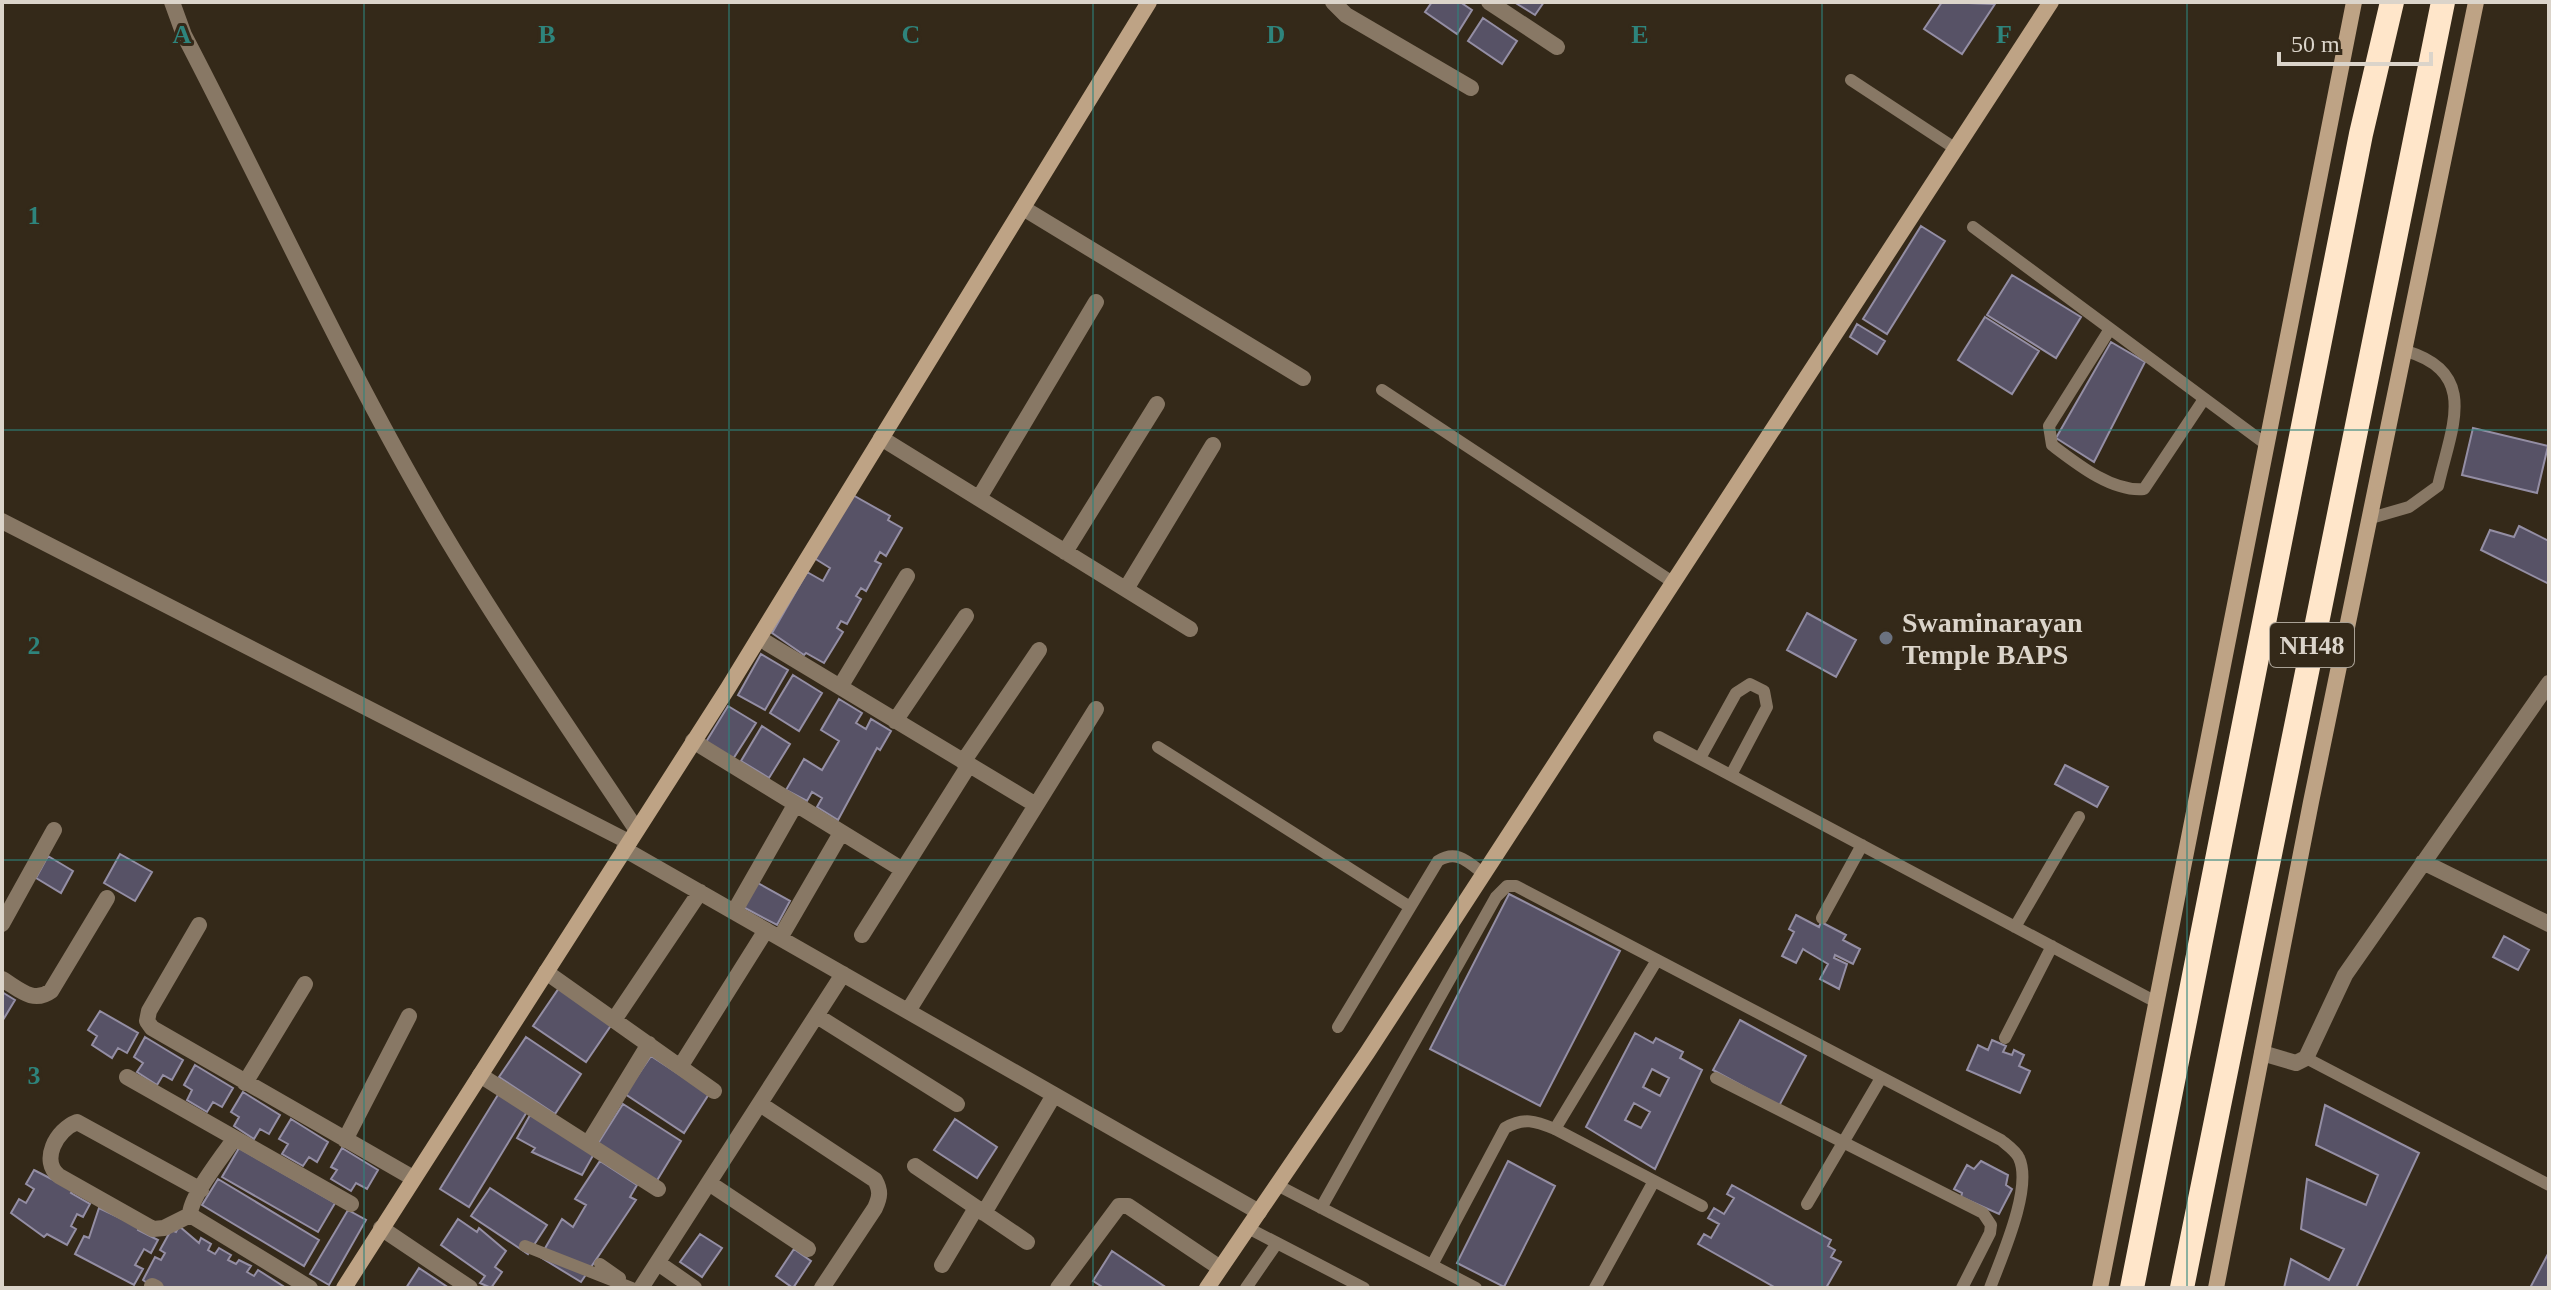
<svg xmlns="http://www.w3.org/2000/svg" width="2551" height="1290" font-family="'Times New Roman',serif">
<rect width="100%" height="100%" fill="#342919"/>
<path fill="#575266" stroke="#948ea4" stroke-width="2" fill-rule="evenodd" d="M1432,2H1460L1472,10L1457,34L1425,12Z
M1514,2H1544L1535,15Z
M1942,2L1995,4L1962,54L1924,29Z
M1483,18L1517,41L1502,64L1468,41Z
M1921,226L1945,241L1887,334L1863,319Z
M2012,275L2081,317L2056,358L1987,315Z
M1985,317L2039,351L2012,394L1958,360Z
M1857,324L1885,341L1877,354L1850,337Z
M2111,342L2145,362L2094,462L2056,438Z
M2473,428L2548,446L2537,493L2462,475Z
M851,494L890,516L888,520L902,528L886,556L880,552L875,561L881,564L866,591L861,588L856,596L861,599L847,624L841,621L837,628L843,632L824,663L806,653L804,655L772,633L807,572L823,581L830,568L814,558Z
M2519,526L2549,541V584L2481,550L2490,530L2514,537Z
M1807,613L1856,640L1836,677L1787,650Z
M761,654L788,670L765,710L738,695Z
M793,675L822,693L799,731L770,713Z
M839,699L862,713L856,723L866,729L871,719L891,731L880,750L877,748L838,820L817,807L822,798L812,792L807,801L786,790L804,759L822,770L839,741L821,730Z
M728,706L756,723L733,759L706,742Z
M762,726L790,744L769,778L741,761Z
M2065,765L2108,787L2097,807L2055,784Z
M120,854L152,872L135,901L104,883Z
M48,856L73,871L61,893L36,878Z
M756,882L790,901L777,925L743,907Z
M1509,894L1620,951L1540,1106L1430,1049Z
M1796,915L1819,927L1821,922L1846,935L1843,940L1860,949L1853,964L1835,955L1834,958L1847,964L1839,989L1820,979L1828,964L1806,951L1803,949L1796,963L1782,956L1794,932L1789,929Z
M2504,936L2529,950L2518,970L2493,957Z
M559,988L612,1024L586,1062L533,1026Z
M2,992L15,1000L3,1020L2,1019Z
M100,1011L138,1033L127,1053L118,1048L112,1058L92,1045L97,1036L88,1030Z
M1740,1020L1806,1056L1779,1106L1713,1070Z
M1635,1033L1653,1043L1656,1038L1683,1052L1680,1058L1702,1070L1655,1169L1586,1127ZM1652,1069L1669,1078L1660,1096L1643,1087ZM1634,1103L1650,1112L1641,1128L1625,1120Z
M145,1037L183,1060L172,1080L163,1075L157,1085L137,1072L143,1063L134,1057Z
M526,1037L581,1074L555,1114L499,1077Z
M1992,1040L2006,1046L2003,1052L2012,1055L2014,1050L2024,1055L2019,1066L2030,1071L2020,1093L1967,1070L1978,1045L1988,1050Z
M651,1056L709,1094L684,1133L625,1094Z
M195,1065L233,1088L222,1107L213,1102L207,1112L187,1100L192,1090L184,1085Z
M243,1092L280,1115L269,1134L260,1129L254,1139L234,1126L239,1117L231,1112Z
M499,1093L528,1110L469,1207L440,1189Z
M623,1104L681,1141L656,1182L597,1145Z
M2325,1105L2419,1153L2356,1288H2284L2291,1259L2329,1280L2344,1249L2301,1229L2307,1179L2366,1205L2378,1175L2316,1145Z
M530,1115L595,1152L582,1175L532,1152L535,1148L517,1138Z
M291,1119L328,1142L317,1162L309,1157L303,1166L282,1154L288,1144L279,1139Z
M955,1119L997,1147L977,1178L934,1150Z
M239,1148L335,1203L318,1232L222,1177Z
M342,1148L378,1170L367,1189L356,1183L351,1191L331,1179L337,1170L331,1167Z
M600,1161L637,1185L630,1197L636,1200L581,1282L540,1257L562,1219L573,1227L586,1205L575,1199Z
M1508,1161L1555,1186L1504,1287L1457,1263Z
M1981,1161L2008,1175L2006,1185L2012,1189L1999,1214L1961,1197L1962,1193L1954,1189L1967,1165L1974,1169Z
M34,1170L73,1190L71,1193L90,1204L83,1217L77,1214L71,1226L76,1229L67,1245L47,1234L44,1237L11,1213L19,1199L26,1203L34,1189L26,1184Z
M218,1179L319,1240L304,1266L202,1205Z
M1732,1185L1831,1240L1828,1246L1835,1250L1831,1257L1841,1262L1826,1288H1776L1698,1244L1704,1234L1711,1238L1719,1224L1708,1218L1714,1208L1724,1214L1734,1198L1727,1194Z
M490,1188L547,1225L528,1254L471,1216Z
M99,1208L139,1227L138,1230L158,1240L151,1253L144,1249L135,1265L143,1269L134,1285L75,1254L84,1236L89,1238Z
M348,1210L366,1220L329,1285L310,1274Z
M458,1219L477,1232L479,1228L506,1251L495,1267L502,1272L491,1288L480,1283L485,1276L441,1245Z
M179,1226L199,1243L201,1238L211,1244L208,1250L215,1254L219,1248L231,1255L228,1260L236,1264L239,1260L251,1266L247,1272L254,1276L258,1270L286,1288H145L147,1283L143,1280L155,1257L161,1260L165,1253L160,1250L171,1230L176,1232Z
M700,1234L722,1248L702,1277L680,1262Z
M794,1249L811,1261L793,1288L776,1276Z
M1112,1251L1167,1288H1104L1093,1281Z
M2549,1252V1288H2530Z
M419,1268L449,1288H406Z"/>
<g fill="none" stroke-linecap="round" stroke-linejoin="round">
<path stroke="#887865" stroke-width="12" d="M1851,80L1956,149
M1973,227L2267,445
M2110,329L2049,426L2052,445C2077,464 2112,492 2144,489L2204,399
M1382,390L1674,583
M2371,518L2409,507L2438,486C2451,428 2480,373 2406,351
M1659,737L2156,1002
M1158,747L1410,907
M1700,758L1736,693L1750,684L1764,691L1767,707L1731,775
M1822,918L1862,845
M2015,927L2079,817
M1338,1027L1438,861C1457,849 1468,862 1484,874
M2005,1038L2052,946
M2306,1058L2549,1185
M1716,1078L1983,1213L1991,1225L1990,1233L1962,1288
M1555,1129L1657,960
M1277,1185L1476,1288
M1807,1204L1881,1078
M1321,1208L1496,897L1507,886H1516L2001,1140C2007,1145 2016,1151 2019,1158C2033,1188 2001,1258 1990,1288
M1248,1228L1364,1288
M525,1246L632,1288
M600,1264L620,1278
M1432,1265L1505,1128C1524,1117 1535,1121 1555,1129L1702,1206
M1246,1288L1277,1243
M1595,1288L1654,1181"/>
<path stroke="#887865" stroke-width="16" d="M172,2L184,35C269,198 345,366 438,524C500,629 569,728 636,829
M1333,2L1346,15L1471,88
M1489,2L1557,47
M1023,208L1303,378
M881,438L1190,629
M979,498L1096,302
M2,521L629,842
M1065,552L1157,404
M1126,589L1213,445
M759,638L1036,805
M840,687L907,576
M895,721L966,616
M693,741L903,870
M963,762L1039,650
M624,849L1259,1212
M2423,862L2549,924
M734,912L795,805
M2,924L54,830
M199,925L149,1011L147,1021L152,1028L413,1178
M862,935L969,765
M780,938L841,833
M546,972L714,1091
M2,979C19,989 33,1004 51,991L107,898
M908,1011L1096,709
M817,1016L957,1104
M614,1020L700,892
M2262,1053L2296,1063L2306,1058L2345,975L2549,683
M680,1067L766,930
M480,1075L658,1189
M127,1077L351,1204
M245,1083L305,984
M760,1104L875,1180C881,1191 880,1197 875,1208L822,1288
M234,1139C223,1156 190,1196 190,1215L310,1288
M345,1140L409,1016
M588,1144L649,1044
M915,1166L1027,1242
M709,1183L808,1249
M984,1213L1054,1095
M190,1215L164,1228L153,1229L59,1176C40,1161 56,1130 77,1122L201,1190
M381,1228L470,1288
M658,1263L694,1288
M942,1265L976,1208
M152,1286L156,1288
M641,1288L843,974
M1058,1288L1119,1206H1128L1220,1268"/>
<path stroke="#bea385" stroke-width="16" d="M344,1288L728,688L1149,2
M1207,1288L1367,1053L2051,2
M2100,1288L2354,2
M2216,1288L2311,802L2476,2"/>
<path stroke="#ffe6ca" stroke-width="24" d="M2132,1288L2361,134L2392,2
M2182,1288L2443,2"/>
</g>
<path fill="none" stroke="#2e847c" stroke-width="2" stroke-opacity="0.55" d="M364,2V1288M729,2V1288M1093,2V1288M1458,2V1288M1822,2V1288M2187,2V1288M2,430H2549M2,860H2549"/>
<circle fill="#6b7280" stroke="#342919" stroke-width="3" cx="1886" cy="638" r="8"/>
<g text-anchor="middle" stroke-width="6" stroke-linejoin="round" paint-order="stroke">
<rect fill="#342919" stroke="#a9a195" stroke-width="2" x="2270" y="623" width="84" height="44" rx="6"/>
<g font-size="26" font-weight="bold" fill="#dbd4ca">
<text x="2312" y="654">NH48</text>
</g>
<g font-size="28" font-weight="bold" fill="#dbd4ca" stroke="#342919" text-anchor="start">
<text x="1902" y="632">Swaminarayan<tspan x="1902" dy="32">Temple BAPS</tspan></text>
</g>
</g>
<g font-size="26" text-anchor="middle" font-weight="bold" fill="#2e847c" stroke="#342919" stroke-width="6" stroke-linejoin="round" paint-order="stroke">
<text x="182" y="43">A</text>
<text x="547" y="43">B</text>
<text x="911" y="43">C</text>
<text x="1276" y="43">D</text>
<text x="1640" y="43">E</text>
<text x="2004" y="43">F</text>
<text x="34" y="224">1</text>
<text x="34" y="654">2</text>
<text x="34" y="1084">3</text>
</g>
<rect width="2551" height="1290" fill="none" stroke="#dbd4ca" stroke-width="8"/>
<path d="M2279 52v12h152v-12" fill="none" stroke="#dbd4ca" stroke-width="4"/>
<text x="2291" y="52" font-size="24" fill="#dbd4ca" stroke="#342919" stroke-width="6" paint-order="stroke">50 m</text>
</svg>
